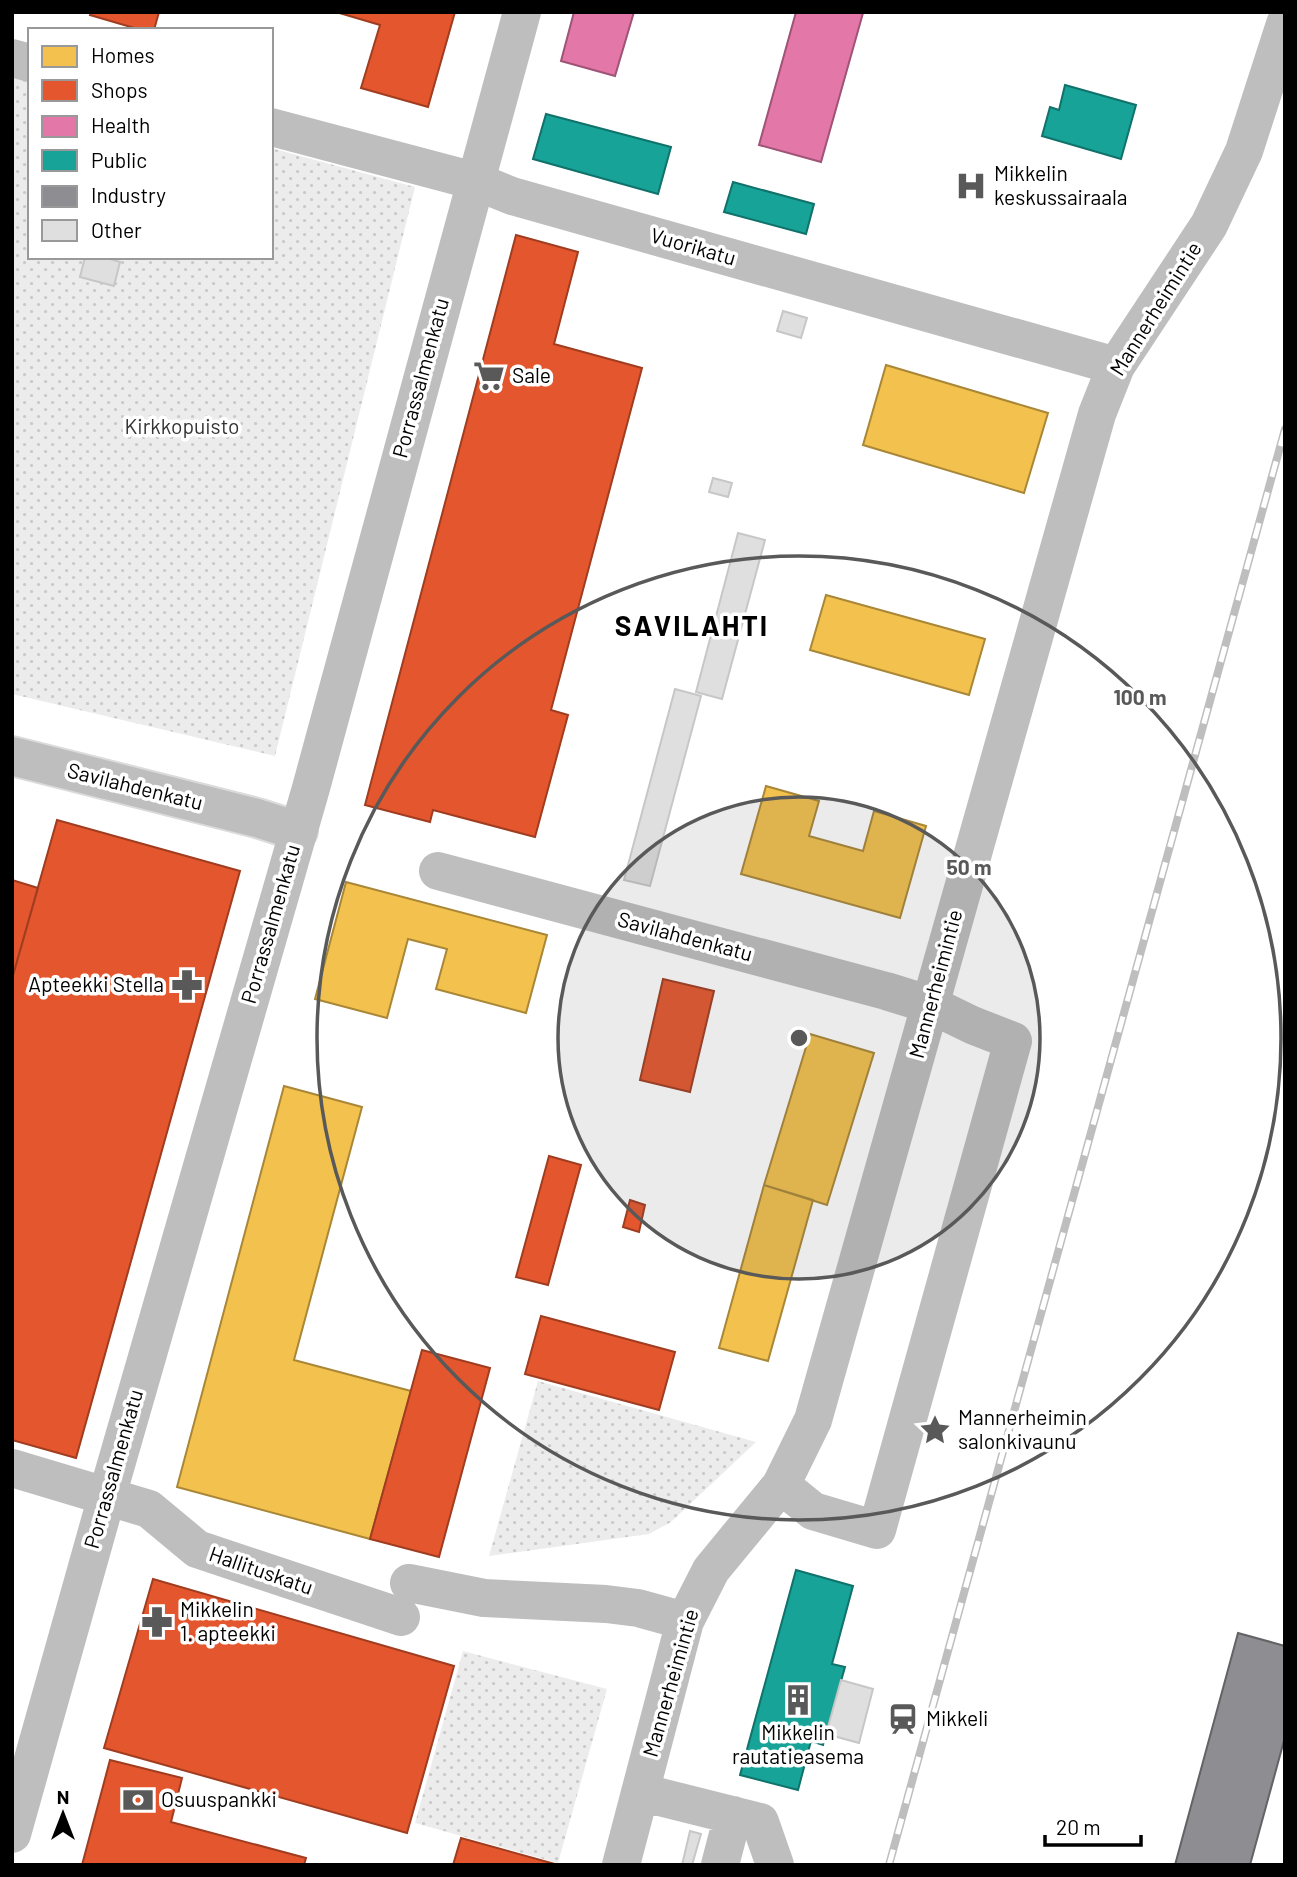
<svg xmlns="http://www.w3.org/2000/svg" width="1297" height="1877" font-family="Barlow,sans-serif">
<defs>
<pattern id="park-dots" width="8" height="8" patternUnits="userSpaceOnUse" patternTransform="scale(1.75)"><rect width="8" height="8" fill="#ececec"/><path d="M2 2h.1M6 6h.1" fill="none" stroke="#c9c9c9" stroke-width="1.8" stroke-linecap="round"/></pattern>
</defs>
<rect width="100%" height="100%" fill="#fff"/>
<path fill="url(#park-dots)" d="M12,76L30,81V257H271V148L415,187L275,756L12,694Z
M538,1381L756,1442L671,1522L649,1534L489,1556Z
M463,1651L607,1689L558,1863L415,1823Z"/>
<path fill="#f2c14e" stroke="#a98737" stroke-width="2" d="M886,365L1048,413L1024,493L863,445Z
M826,595L985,639L969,695L810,650Z
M766,786L819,801L809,836L863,851L874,811L926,826L900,918L741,874Z
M346,882L547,935L526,1013L436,989L447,949L408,939L387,1018L315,999Z
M810,1034L874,1053L827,1205L764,1185Z
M284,1086L362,1107L294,1360L411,1391L370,1539L177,1487Z
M764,1185L813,1200L768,1361L719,1348Z"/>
<path fill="#e4572e" stroke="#a03d20" stroke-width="2" d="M91,12H159L154,30H141L90,15Z
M336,12H455L428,107L361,88L380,25Z
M516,235L578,252L554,344L642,368L551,710L568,715L535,837L433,810L430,822L365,805Z
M57,820L240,871L76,1458L12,1440V979Z
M12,880L38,888L12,979Z
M663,979L714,991L690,1092L640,1080Z
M549,1156L581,1165L548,1285L516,1277Z
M630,1200L645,1205L639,1232L623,1227Z
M541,1316L675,1352L659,1410L525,1374Z
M422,1350L490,1368L439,1557L370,1539Z
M153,1579L454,1666L407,1833L104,1748Z
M110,1760L182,1778L171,1822L306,1858L304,1865H82Z
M461,1838L555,1864V1865H453Z"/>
<path fill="#e377a8" stroke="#9f5376" stroke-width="2" d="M574,12H634L615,76L561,61Z
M796,12L863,13L821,162L759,145Z"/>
<path fill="#17a398" stroke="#10726a" stroke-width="2" d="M1065,85L1136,105L1121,159L1042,136L1050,107L1059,110Z
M546,114L671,147L658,194L533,159Z
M733,182L814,204L806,234L724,212Z
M796,1570L853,1586L832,1664L845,1667L823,1745L811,1741L798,1790L740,1775Z"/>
<path fill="#8d8d92" stroke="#636366" stroke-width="2" d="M1238,1633L1285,1646V1737L1250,1865H1175Z"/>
<path fill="#dfdfdf" stroke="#c7c7c7" stroke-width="2" d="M85,257H104L120,262L114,286L80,277Z
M783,311L807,318L801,338L777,331Z
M713,478L732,483L728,497L709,492Z
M738,533L765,540L722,699L696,692Z
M675,689L701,696L650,886L624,880Z
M841,1680L873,1689L859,1743L826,1734Z
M690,1831L701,1834L692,1865H682Z"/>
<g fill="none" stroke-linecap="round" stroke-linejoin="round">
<defs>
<path id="major" d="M12,756L257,818L298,831"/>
</defs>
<use href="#major" stroke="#dbdbdb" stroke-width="42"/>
<path stroke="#bebebe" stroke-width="38" d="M12,58L30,63
M271,127L475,181L512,196L1116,366
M438,871L886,991L931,1005L972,1025L1013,1041L877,1530L813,1511L781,1485
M12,1468L149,1509L197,1549L401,1617
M409,1583L484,1598L606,1604L638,1608L685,1621
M640,1792L760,1822L775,1865
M12,1834L107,1496L311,788L522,12
M621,1865L685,1621L711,1570L781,1485L813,1420L1097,414L1116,366L1209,225L1244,151L1285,24
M720,1865L733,1815"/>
<use href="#major" stroke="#bebebe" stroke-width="38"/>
<defs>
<path id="rail" d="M889,1865L1285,429"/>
</defs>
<use href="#rail" stroke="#bebebe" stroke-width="8"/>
<use href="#rail" stroke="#fff" stroke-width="5" stroke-dasharray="16" stroke-linecap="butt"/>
</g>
<circle cx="799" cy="1038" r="241" fill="#595959" fill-opacity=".12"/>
<g fill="none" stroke="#595959" stroke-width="3.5">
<circle cx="799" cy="1038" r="241"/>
<circle cx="799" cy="1038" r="482"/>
</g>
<defs>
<symbol id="hospital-bare" viewBox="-9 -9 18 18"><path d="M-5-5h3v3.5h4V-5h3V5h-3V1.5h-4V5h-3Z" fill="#595959" stroke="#fff" stroke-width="2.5" paint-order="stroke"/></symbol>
<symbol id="supermarket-bare" viewBox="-9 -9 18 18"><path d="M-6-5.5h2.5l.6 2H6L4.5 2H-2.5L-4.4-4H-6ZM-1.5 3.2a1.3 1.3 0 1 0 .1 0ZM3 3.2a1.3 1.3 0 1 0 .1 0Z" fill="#595959" stroke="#fff" stroke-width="2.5" paint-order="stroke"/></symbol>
<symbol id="pharmacy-bare" viewBox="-9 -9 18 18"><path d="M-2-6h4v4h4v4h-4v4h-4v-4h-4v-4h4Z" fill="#595959" stroke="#fff" stroke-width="2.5" paint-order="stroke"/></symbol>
<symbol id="sight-bare" viewBox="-9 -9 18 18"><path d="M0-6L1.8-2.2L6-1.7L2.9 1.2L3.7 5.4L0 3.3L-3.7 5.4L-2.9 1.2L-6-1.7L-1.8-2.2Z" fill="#595959" stroke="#fff" stroke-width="2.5" paint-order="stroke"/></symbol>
<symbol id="building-bare" viewBox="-9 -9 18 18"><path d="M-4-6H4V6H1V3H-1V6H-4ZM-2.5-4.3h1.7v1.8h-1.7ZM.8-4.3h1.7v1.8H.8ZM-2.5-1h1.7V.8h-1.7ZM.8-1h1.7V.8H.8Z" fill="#595959" stroke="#fff" stroke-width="2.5" paint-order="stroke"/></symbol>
<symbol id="station-bare" viewBox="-9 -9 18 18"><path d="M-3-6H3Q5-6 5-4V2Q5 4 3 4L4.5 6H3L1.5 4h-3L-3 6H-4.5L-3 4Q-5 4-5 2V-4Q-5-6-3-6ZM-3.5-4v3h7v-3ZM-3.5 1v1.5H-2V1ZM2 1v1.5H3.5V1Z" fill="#595959" stroke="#fff" stroke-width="2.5" paint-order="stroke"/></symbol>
<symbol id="bank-bare" viewBox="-9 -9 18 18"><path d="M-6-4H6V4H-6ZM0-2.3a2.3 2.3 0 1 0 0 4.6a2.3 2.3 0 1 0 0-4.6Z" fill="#595959" stroke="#fff" stroke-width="2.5" paint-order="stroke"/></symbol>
</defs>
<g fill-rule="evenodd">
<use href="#hospital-bare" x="949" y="164" width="44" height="44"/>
<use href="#supermarket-bare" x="467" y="354" width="44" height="44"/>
<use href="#pharmacy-bare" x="165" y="963" width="44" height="44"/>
<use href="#sight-bare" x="913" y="1408" width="44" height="44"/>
<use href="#pharmacy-bare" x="135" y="1600" width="44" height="44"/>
<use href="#building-bare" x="776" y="1678" width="44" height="44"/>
<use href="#station-bare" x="881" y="1697" width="44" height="44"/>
<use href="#bank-bare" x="116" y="1778" width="44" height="44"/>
</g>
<g text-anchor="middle" stroke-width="7" stroke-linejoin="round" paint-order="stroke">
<g font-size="21" fill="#000" stroke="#fff" text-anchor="start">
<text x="994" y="181">Mikkelin<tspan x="994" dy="24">keskussairaala</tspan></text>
<text x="512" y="383">Sale</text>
<text x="164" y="992" text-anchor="end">Apteekki Stella</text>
<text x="958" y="1425">Mannerheimin<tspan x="958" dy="24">salonkivaunu</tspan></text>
<text x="180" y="1617">Mikkelin<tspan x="180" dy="24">1. apteekki</tspan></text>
<text x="926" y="1726">Mikkeli</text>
<text x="798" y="1740" text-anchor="middle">Mikkelin<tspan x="798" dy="24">rautatieasema</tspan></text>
<text x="161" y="1807">Osuuspankki</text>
</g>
<g font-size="21" fill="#000" stroke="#fff">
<text transform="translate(693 247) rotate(16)" y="7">Vuorikatu</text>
<text transform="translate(1156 309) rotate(-58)" y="7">Mannerheimintie</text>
<text transform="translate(421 378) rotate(-75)" y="7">Porrassalmenkatu</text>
<text transform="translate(135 787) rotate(14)" y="7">Savilahdenkatu</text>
<text transform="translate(271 924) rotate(-74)" y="7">Porrassalmenkatu</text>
<text transform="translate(685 937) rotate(15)" y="7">Savilahdenkatu</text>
<text transform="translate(936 984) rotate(-75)" y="7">Mannerheimintie</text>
<text transform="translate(114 1469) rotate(-74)" y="7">Porrassalmenkatu</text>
<text transform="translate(261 1571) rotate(19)" y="7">Hallituskatu</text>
<text transform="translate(671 1683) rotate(-74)" y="7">Mannerheimintie</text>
</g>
<g font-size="21" fill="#333" stroke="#fff">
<text x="182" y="434">Kirkkopuisto</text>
</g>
<g font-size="28" font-weight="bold" letter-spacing="2" fill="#000" stroke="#fff">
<text x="692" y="636">SAVILAHTI</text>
</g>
</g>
<circle cx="799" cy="1038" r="10" fill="#595959" stroke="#fff" stroke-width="3.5"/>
<g font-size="21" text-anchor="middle" font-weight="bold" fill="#595959" stroke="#fff" stroke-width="7" stroke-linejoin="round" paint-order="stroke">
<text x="1140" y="705">100 m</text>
<text x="969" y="875">50 m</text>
</g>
<rect width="1297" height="1877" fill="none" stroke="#000000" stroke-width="28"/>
<rect x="28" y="28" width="245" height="231" fill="#ffffff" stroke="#999999" stroke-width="2"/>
<rect x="42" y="46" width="35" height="21" fill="#f2c14e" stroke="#999999" stroke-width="2"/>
<text x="91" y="63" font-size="21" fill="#000000">Homes</text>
<rect x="42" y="80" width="35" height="21" fill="#e4572e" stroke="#999999" stroke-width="2"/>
<text x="91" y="98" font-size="21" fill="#000000">Shops</text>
<rect x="42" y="116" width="35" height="21" fill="#e377a8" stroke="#999999" stroke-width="2"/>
<text x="91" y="133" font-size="21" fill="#000000">Health</text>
<rect x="42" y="150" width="35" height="21" fill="#17a398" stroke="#999999" stroke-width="2"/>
<text x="91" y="168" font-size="21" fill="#000000">Public</text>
<rect x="42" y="186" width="35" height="21" fill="#8d8d92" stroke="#999999" stroke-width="2"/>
<text x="91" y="203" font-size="21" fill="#000000">Industry</text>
<rect x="42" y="220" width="35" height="21" fill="#dfdfdf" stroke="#999999" stroke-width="2"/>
<text x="91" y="238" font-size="21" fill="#000000">Other</text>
<g transform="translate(63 1814)" stroke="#ffffff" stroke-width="5" paint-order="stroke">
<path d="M0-5L12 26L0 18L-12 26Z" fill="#000000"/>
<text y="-10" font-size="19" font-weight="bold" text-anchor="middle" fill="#000000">N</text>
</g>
<path d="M1045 1835v10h96v-10" fill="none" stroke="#000000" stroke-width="3.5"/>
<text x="1056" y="1835" font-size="21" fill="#000000" stroke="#ffffff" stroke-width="5" paint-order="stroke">20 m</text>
</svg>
